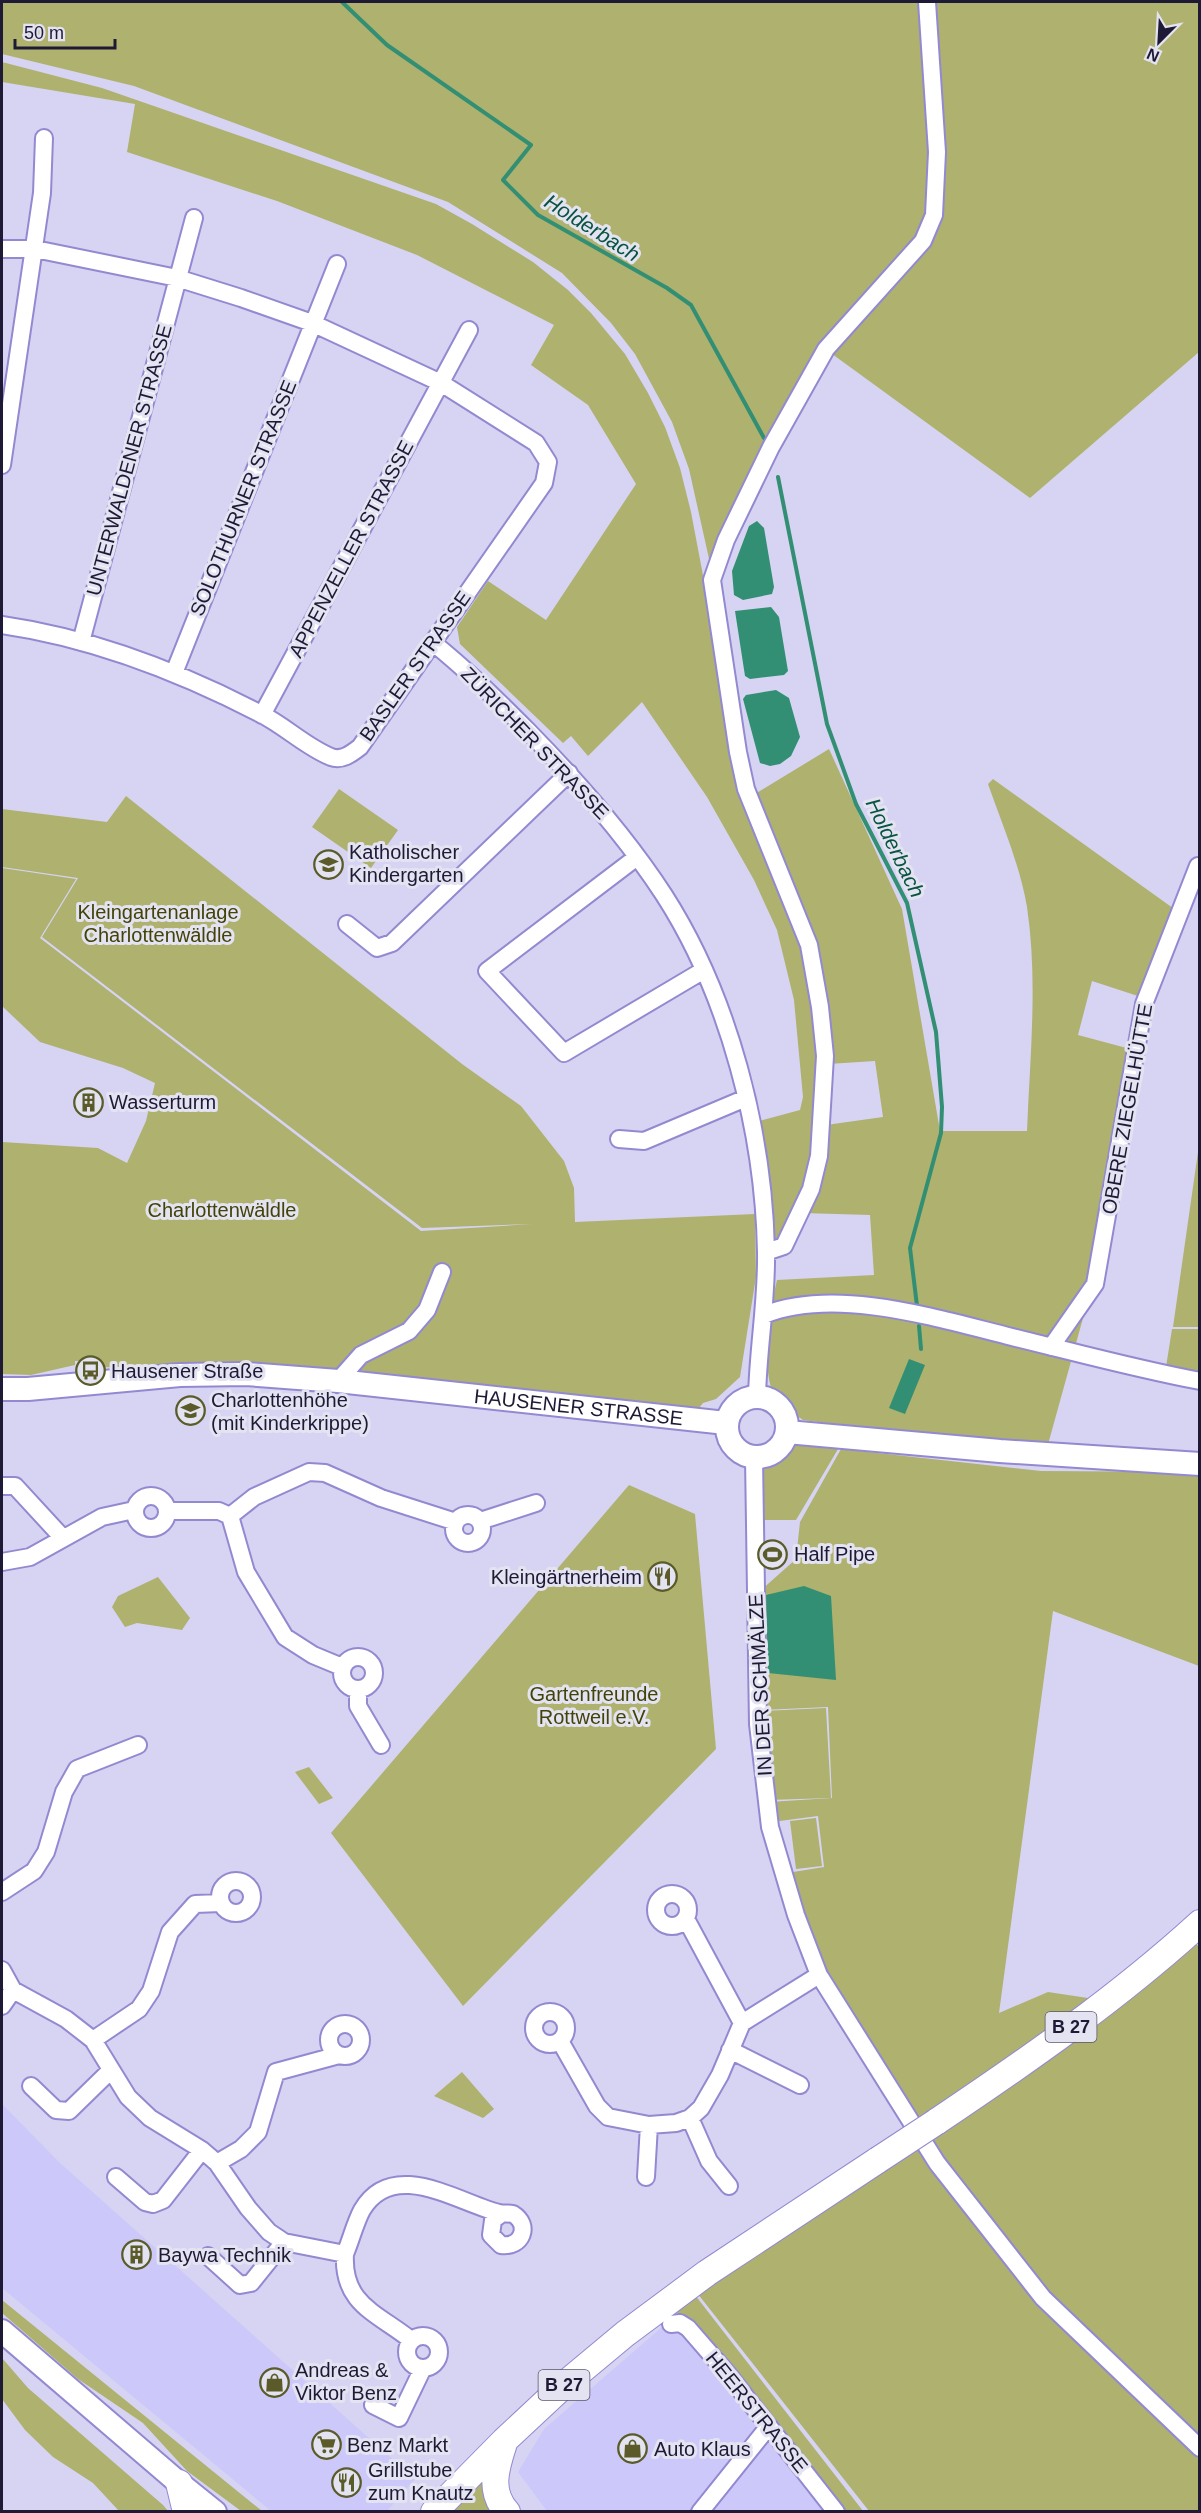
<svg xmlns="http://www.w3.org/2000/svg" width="1201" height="2513" font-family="Arial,sans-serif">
<rect width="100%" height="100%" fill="#d6d4f2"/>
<path fill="#cdc8fa" d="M2,2104L60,2163L415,2479L387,2511H271L2,2288Z
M676,2315L782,2445L834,2511H547L518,2472L544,2429Z"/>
<path fill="#afb16f" d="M2,2H924L934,155L930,215L922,238L823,347L712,572L689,469L672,422L635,354L611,323L562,273L448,202L134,86L2,54Z
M931,2H1199V352L1030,498L828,351L936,215Z
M2,62L102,88L436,204L472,224L533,262L568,290L591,313L625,354L648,393L665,427L680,468L691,512L730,718L805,953L817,1047L814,1156L797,1211L779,1240L775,1238L773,1233L759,1121L800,1110L803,1097L794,1000L777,930L754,880L707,797L642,702L588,756L571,736L563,743L460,644L457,627L488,581L546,620L636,484L588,405L531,365L554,325L417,255L277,201L127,152L135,104L2,82Z
M829,749L902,909L940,1131H1027C1030,1056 1038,981 1027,907C1020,865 1002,824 988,784L993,779L1177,911L1144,998L1092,981L1078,1035L1134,1050L1093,1282L1047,1448L998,1446L803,1420C790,1412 782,1399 771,1388C762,1353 769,1315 777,1280L874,1275L870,1215L803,1213L826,1125L883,1117L875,1061L828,1064L825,1005L755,794Z
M339,789L398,830L371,868L312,827Z
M126,796L462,1064L521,1106L564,1161L574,1188L575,1222L755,1214L756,1277L740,1377L716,1399L703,1403L699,1408L643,1405L153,1368L99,1367L98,1361H75V1365L31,1375L2,1374V1142L98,1148L127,1163L146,1121L155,1083L123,1068L40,1042L2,1006V868L76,879L40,938L421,1231L532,1224L422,1228L42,937L78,878L2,867V809L107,822Z
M1199,1145V1327H1173Z
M1172,1329H1199V1373L1166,1367Z
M794,1433L1199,1468L1043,1466L841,1444L796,1520H758L762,1459L781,1452Z
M841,1449L1041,1471L1199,1472V1666L1053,1611L999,2013L1048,1992L1101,2000L916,2126L821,1973L787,1873L824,1867L818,1816L772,1822L769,1802L832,1798L828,1707L760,1710L759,1592L796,1559L800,1522Z
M629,1485L695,1514L716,1749L463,2006L331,1833Z
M773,1540L784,1546L772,1568L761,1562Z
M158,1577L190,1618L182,1630L137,1623L125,1627L112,1607L118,1596Z
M826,1708L831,1798L768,1800L763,1711Z
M309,1767L333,1798L319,1804L295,1772Z
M816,1818L822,1866L796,1869L790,1821Z
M1179,1937L1199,1946V2444L1044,2297L918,2130Z
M462,2072L494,2109L483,2118L434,2096Z
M915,2131L1041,2298L1199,2450V2511H869L690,2284Z
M688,2286L863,2511H840L686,2321L666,2302Z
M2,2300L262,2511H241L187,2471L143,2423L78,2379L2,2313Z
M2,2358L28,2388L163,2505L168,2511H119L93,2483L53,2457L25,2430L2,2399Z
M488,2466L499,2511L447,2512Z"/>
<path fill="#338f73" d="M757,521L764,528L774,587L772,594L743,600L734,595L732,571L749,526Z
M771,607L779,617L788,671L784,675L750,679L745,676L735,611Z
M776,690L789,698L800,737L791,756L780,764L770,766L760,763L743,699L746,695Z
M909,1359L925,1365L905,1414L889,1408Z
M804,1586L831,1596L836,1680L768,1673L766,1595Z"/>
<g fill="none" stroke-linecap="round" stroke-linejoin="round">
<path stroke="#338f73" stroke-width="4" d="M342,2L387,45L531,145L503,180L538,215L667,288L691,305L764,438
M778,477L827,724L856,804L907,903L936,1032L942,1107L941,1133L910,1248L917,1306
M919,1326L921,1349"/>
<defs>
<path id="street" d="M2,249H35L177,278L241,298L312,323L441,383L536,443L548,462L544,483L360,747C351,754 342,761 331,757C306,747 285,726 261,714C180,672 92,638 2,625
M2,465L42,193L44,138
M81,642L194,218
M432,642C466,669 497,700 528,731C578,782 625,835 664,895C729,996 764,1133 766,1252C767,1301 758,1348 757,1397
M174,673L337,264
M262,715L469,330
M637,857L487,971L564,1053L704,970
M347,924L377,948L392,943L569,773
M619,1139L644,1141L746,1098
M766,1252L784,1246L811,1189L819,1156L825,1056L820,1007L809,945L746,789L738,752L712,580L726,540L771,447L826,349L923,241L934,215L937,152L927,2
M764,1315C836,1286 939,1319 1012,1337C1074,1352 1136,1369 1200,1381
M1051,1347L1095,1284L1144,1004L1198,866
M338,1381L361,1355L409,1331L427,1310L442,1272
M754,1458L758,1724L770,1827L796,1915L819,1975L937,2163L1043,2298L1200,2448
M2,1486H15L62,1537
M135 1512a16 16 0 1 1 32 0a16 16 0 1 1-32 0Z
M167,1511H219L230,1516L254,1497L309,1472L325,1473L381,1498L456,1522
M454 1529a14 14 0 1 1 28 0a14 14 0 1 1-28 0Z
M230,1516L246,1572L285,1637L313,1655L342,1667
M480,1521L536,1503
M2,1562L30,1557L102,1517L134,1510
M342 1673a16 16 0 1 1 32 0a16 16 0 1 1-32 0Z
M358,1690V1706L381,1745
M220 1897a16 16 0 1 1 32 0a16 16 0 1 1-32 0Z
M2,1892L34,1871L46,1852L64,1792L77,1769L138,1745
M656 1910a16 16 0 1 1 32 0a16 16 0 1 1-32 0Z
M686,1919L742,2023
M2,1970L13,1990L66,2019L93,2040L128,2097L150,2118L202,2150L217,2163L248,2208L269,2232L284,2242L345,2254C342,2304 377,2313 411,2340
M2,2006L13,1990
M534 2028a16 16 0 1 1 32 0a16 16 0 1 1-32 0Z
M329 2040a16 16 0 1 1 32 0a16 16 0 1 1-32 0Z
M93,2040L139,2009L151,1991L170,1932L195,1904L221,1903
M560,2041L597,2106L608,2117L649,2125L676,2123L690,2118L701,2108L720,2075L742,2023L819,1975
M730,2050L800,2085
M31,2086L56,2110L69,2111L110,2071
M690,2118L709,2161L729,2186
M217,2163L241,2149L258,2132L276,2072L339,2055
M116,2177L145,2202L153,2204L163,2200L202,2150
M646,2177L649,2125
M345,2254C351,2240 355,2223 362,2210C393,2157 459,2203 499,2213C503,2214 508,2213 513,2214C531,2225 522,2248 501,2245L491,2235L493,2220L501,2214
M208,2256L240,2285L251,2283L284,2242
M671,2324L680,2323L688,2328L727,2373L836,2512
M407 2352a16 16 0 1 1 32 0a16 16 0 1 1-32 0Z
M373,2405L399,2418L423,2368
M700,2512L769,2426"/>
<g id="secondary">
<path id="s1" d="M2,1389H28L180,1375L246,1374L338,1381L726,1423"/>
<circle cx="757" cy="1427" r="30"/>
<path d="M787,1432L1000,1451L1200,1464"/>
<path d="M2,2331L179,2483L215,2512"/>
</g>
<path id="primary" d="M936,2122C1027,2061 1119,1997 1200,1923
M505,2440C497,2465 487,2490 507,2512
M179,2483L186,2512
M434,2512L505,2440L565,2384L625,2334L707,2273L878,2160"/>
</defs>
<use href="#street" stroke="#9389d1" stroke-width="20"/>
<use href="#secondary" stroke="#9389d1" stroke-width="26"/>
<use href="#primary" stroke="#9389d1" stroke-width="28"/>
<use href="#street" stroke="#fff" stroke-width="16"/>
<use href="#secondary" stroke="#fff" stroke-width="22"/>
<use href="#primary" stroke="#fff" stroke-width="26"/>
<defs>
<path id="primary-bridge" d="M878,2160L936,2122"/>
</defs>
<use href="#primary-bridge" stroke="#9389d1" stroke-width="28" stroke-linecap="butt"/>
<use href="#primary-bridge" stroke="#fff" stroke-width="26"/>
</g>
<defs>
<symbol id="school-ring" viewBox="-11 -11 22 22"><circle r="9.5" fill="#e4e3f2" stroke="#5a5b28" stroke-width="1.5"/><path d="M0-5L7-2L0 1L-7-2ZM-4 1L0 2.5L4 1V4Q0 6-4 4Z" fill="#5a5b28"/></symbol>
<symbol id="building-ring" viewBox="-11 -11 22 22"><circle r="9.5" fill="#e4e3f2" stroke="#5a5b28" stroke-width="1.5"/><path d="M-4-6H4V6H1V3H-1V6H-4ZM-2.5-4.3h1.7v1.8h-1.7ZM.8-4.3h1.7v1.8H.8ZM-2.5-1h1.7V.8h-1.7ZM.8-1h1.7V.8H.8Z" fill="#5a5b28"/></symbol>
<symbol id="bus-ring" viewBox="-11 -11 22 22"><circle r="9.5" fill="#e4e3f2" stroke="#5a5b28" stroke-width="1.5"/><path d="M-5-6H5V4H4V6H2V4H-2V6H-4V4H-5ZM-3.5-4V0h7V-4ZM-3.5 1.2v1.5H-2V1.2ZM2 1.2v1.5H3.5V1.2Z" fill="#5a5b28"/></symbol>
<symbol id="stadium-ring" viewBox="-11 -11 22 22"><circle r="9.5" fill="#e4e3f2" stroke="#5a5b28" stroke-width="1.5"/><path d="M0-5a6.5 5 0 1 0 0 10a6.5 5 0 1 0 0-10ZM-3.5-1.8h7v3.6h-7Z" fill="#5a5b28"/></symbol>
<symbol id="restaurant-ring" viewBox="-11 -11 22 22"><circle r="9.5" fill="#e4e3f2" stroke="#5a5b28" stroke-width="1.5"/><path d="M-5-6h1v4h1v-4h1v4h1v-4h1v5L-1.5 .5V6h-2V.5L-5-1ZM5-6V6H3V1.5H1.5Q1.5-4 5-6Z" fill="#5a5b28"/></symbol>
<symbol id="shop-ring" viewBox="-11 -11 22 22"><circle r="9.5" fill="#e4e3f2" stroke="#5a5b28" stroke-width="1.5"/><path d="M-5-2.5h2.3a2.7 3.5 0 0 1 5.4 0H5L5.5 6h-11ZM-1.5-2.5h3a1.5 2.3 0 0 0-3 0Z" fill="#5a5b28"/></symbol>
<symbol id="supermarket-ring" viewBox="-11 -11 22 22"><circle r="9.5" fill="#e4e3f2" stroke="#5a5b28" stroke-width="1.5"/><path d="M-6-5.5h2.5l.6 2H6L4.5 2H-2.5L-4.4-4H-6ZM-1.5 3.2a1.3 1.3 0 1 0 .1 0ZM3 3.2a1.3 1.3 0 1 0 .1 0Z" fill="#5a5b28"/></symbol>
</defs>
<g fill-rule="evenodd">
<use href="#school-ring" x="312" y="848" width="33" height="33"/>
<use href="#building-ring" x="72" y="1086" width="33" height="33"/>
<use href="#bus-ring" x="74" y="1354" width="33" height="33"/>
<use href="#school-ring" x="174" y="1394" width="33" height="33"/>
<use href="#stadium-ring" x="756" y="1538" width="33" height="33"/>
<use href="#restaurant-ring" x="646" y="1560" width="33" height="33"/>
<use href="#building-ring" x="120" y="2238" width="33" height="33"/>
<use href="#shop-ring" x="258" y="2366" width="33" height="33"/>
<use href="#supermarket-ring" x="310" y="2428" width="33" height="33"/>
<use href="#shop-ring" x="616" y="2432" width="33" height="33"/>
<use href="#restaurant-ring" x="330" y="2466" width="33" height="33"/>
</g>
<g text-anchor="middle" stroke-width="6" stroke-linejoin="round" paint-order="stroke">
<g fill="#e4e3f2" stroke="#59566e" stroke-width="1.5">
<rect x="1045.5" y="2012" width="51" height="30" rx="4.5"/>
<rect x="538.5" y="2370" width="51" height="30" rx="4.5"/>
</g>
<g font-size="18" font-weight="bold" fill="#1e1a36">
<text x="1071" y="2033">B 27</text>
<text x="564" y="2391">B 27</text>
</g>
<g font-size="20" fill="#1e1a36" stroke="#e4e3f2">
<text transform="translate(129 460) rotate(-75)" y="7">UNTERWALDENER STRASSE</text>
<text transform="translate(243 498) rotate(-68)" y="7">SOLOTHURNER STRASSE</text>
<text transform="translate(351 549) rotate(-62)" y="7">APPENZELLER STRASSE</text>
<text transform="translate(415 666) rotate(-55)" y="7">BASLER STRASSE</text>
<text transform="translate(535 743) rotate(46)" y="7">ZÜRICHER STRASSE</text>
<text transform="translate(1127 1109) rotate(-80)" y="7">OBERE ZIEGELHÜTTE</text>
<text dy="7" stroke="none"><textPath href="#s1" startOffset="579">HAUSENER STRASSE</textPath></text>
<text transform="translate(760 1685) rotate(-93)" y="7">IN DER SCHMÄLZE</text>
<text transform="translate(757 2412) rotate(51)" y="7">HEERSTRASSE</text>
</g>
<g font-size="20" fill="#1e1a36" stroke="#e4e3f2" text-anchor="start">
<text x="349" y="859">Katholischer<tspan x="349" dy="23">Kindergarten</tspan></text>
<text x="109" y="1109">Wasserturm</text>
<text x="111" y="1378">Hausener Straße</text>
<text x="211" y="1407">Charlottenhöhe<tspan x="211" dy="23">(mit Kinderkrippe)</tspan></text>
<text x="794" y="1561">Half Pipe</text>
<text x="642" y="1584" text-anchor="end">Kleingärtnerheim</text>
<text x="158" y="2262">Baywa Technik</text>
<text x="295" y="2377">Andreas &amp;<tspan x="295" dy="23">Viktor Benz</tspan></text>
<text x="347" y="2452">Benz Markt</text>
<text x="654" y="2456">Auto Klaus</text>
<text x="368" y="2477">Grillstube<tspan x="368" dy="23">zum Knautz</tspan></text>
</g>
<g font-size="20" fill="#434308" stroke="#e4e3f2">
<text x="158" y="919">Kleingartenanlage<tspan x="158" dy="23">Charlottenwäldle</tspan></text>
<text x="222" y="1217">Charlottenwäldle</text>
<text x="594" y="1701">Gartenfreunde<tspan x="594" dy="23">Rottweil e.V.</tspan></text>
</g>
<g font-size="21" font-style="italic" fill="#085440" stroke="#e4e3f2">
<text transform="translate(592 228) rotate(32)" y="7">Holderbach</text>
<text transform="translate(895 848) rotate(64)" y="7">Holderbach</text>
</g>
</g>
<rect width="1201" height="2513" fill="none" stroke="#1e1a36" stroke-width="6"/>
<g transform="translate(1159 42) rotate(204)" stroke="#e4e3f2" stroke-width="4.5" paint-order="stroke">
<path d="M0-4.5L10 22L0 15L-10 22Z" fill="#1e1a36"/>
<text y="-9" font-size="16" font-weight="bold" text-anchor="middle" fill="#1e1a36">N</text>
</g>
<path d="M15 39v9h100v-9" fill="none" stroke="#1e1a36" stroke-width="3"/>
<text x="24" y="39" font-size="18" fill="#1e1a36" stroke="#e4e3f2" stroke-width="4.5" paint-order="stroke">50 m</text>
</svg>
